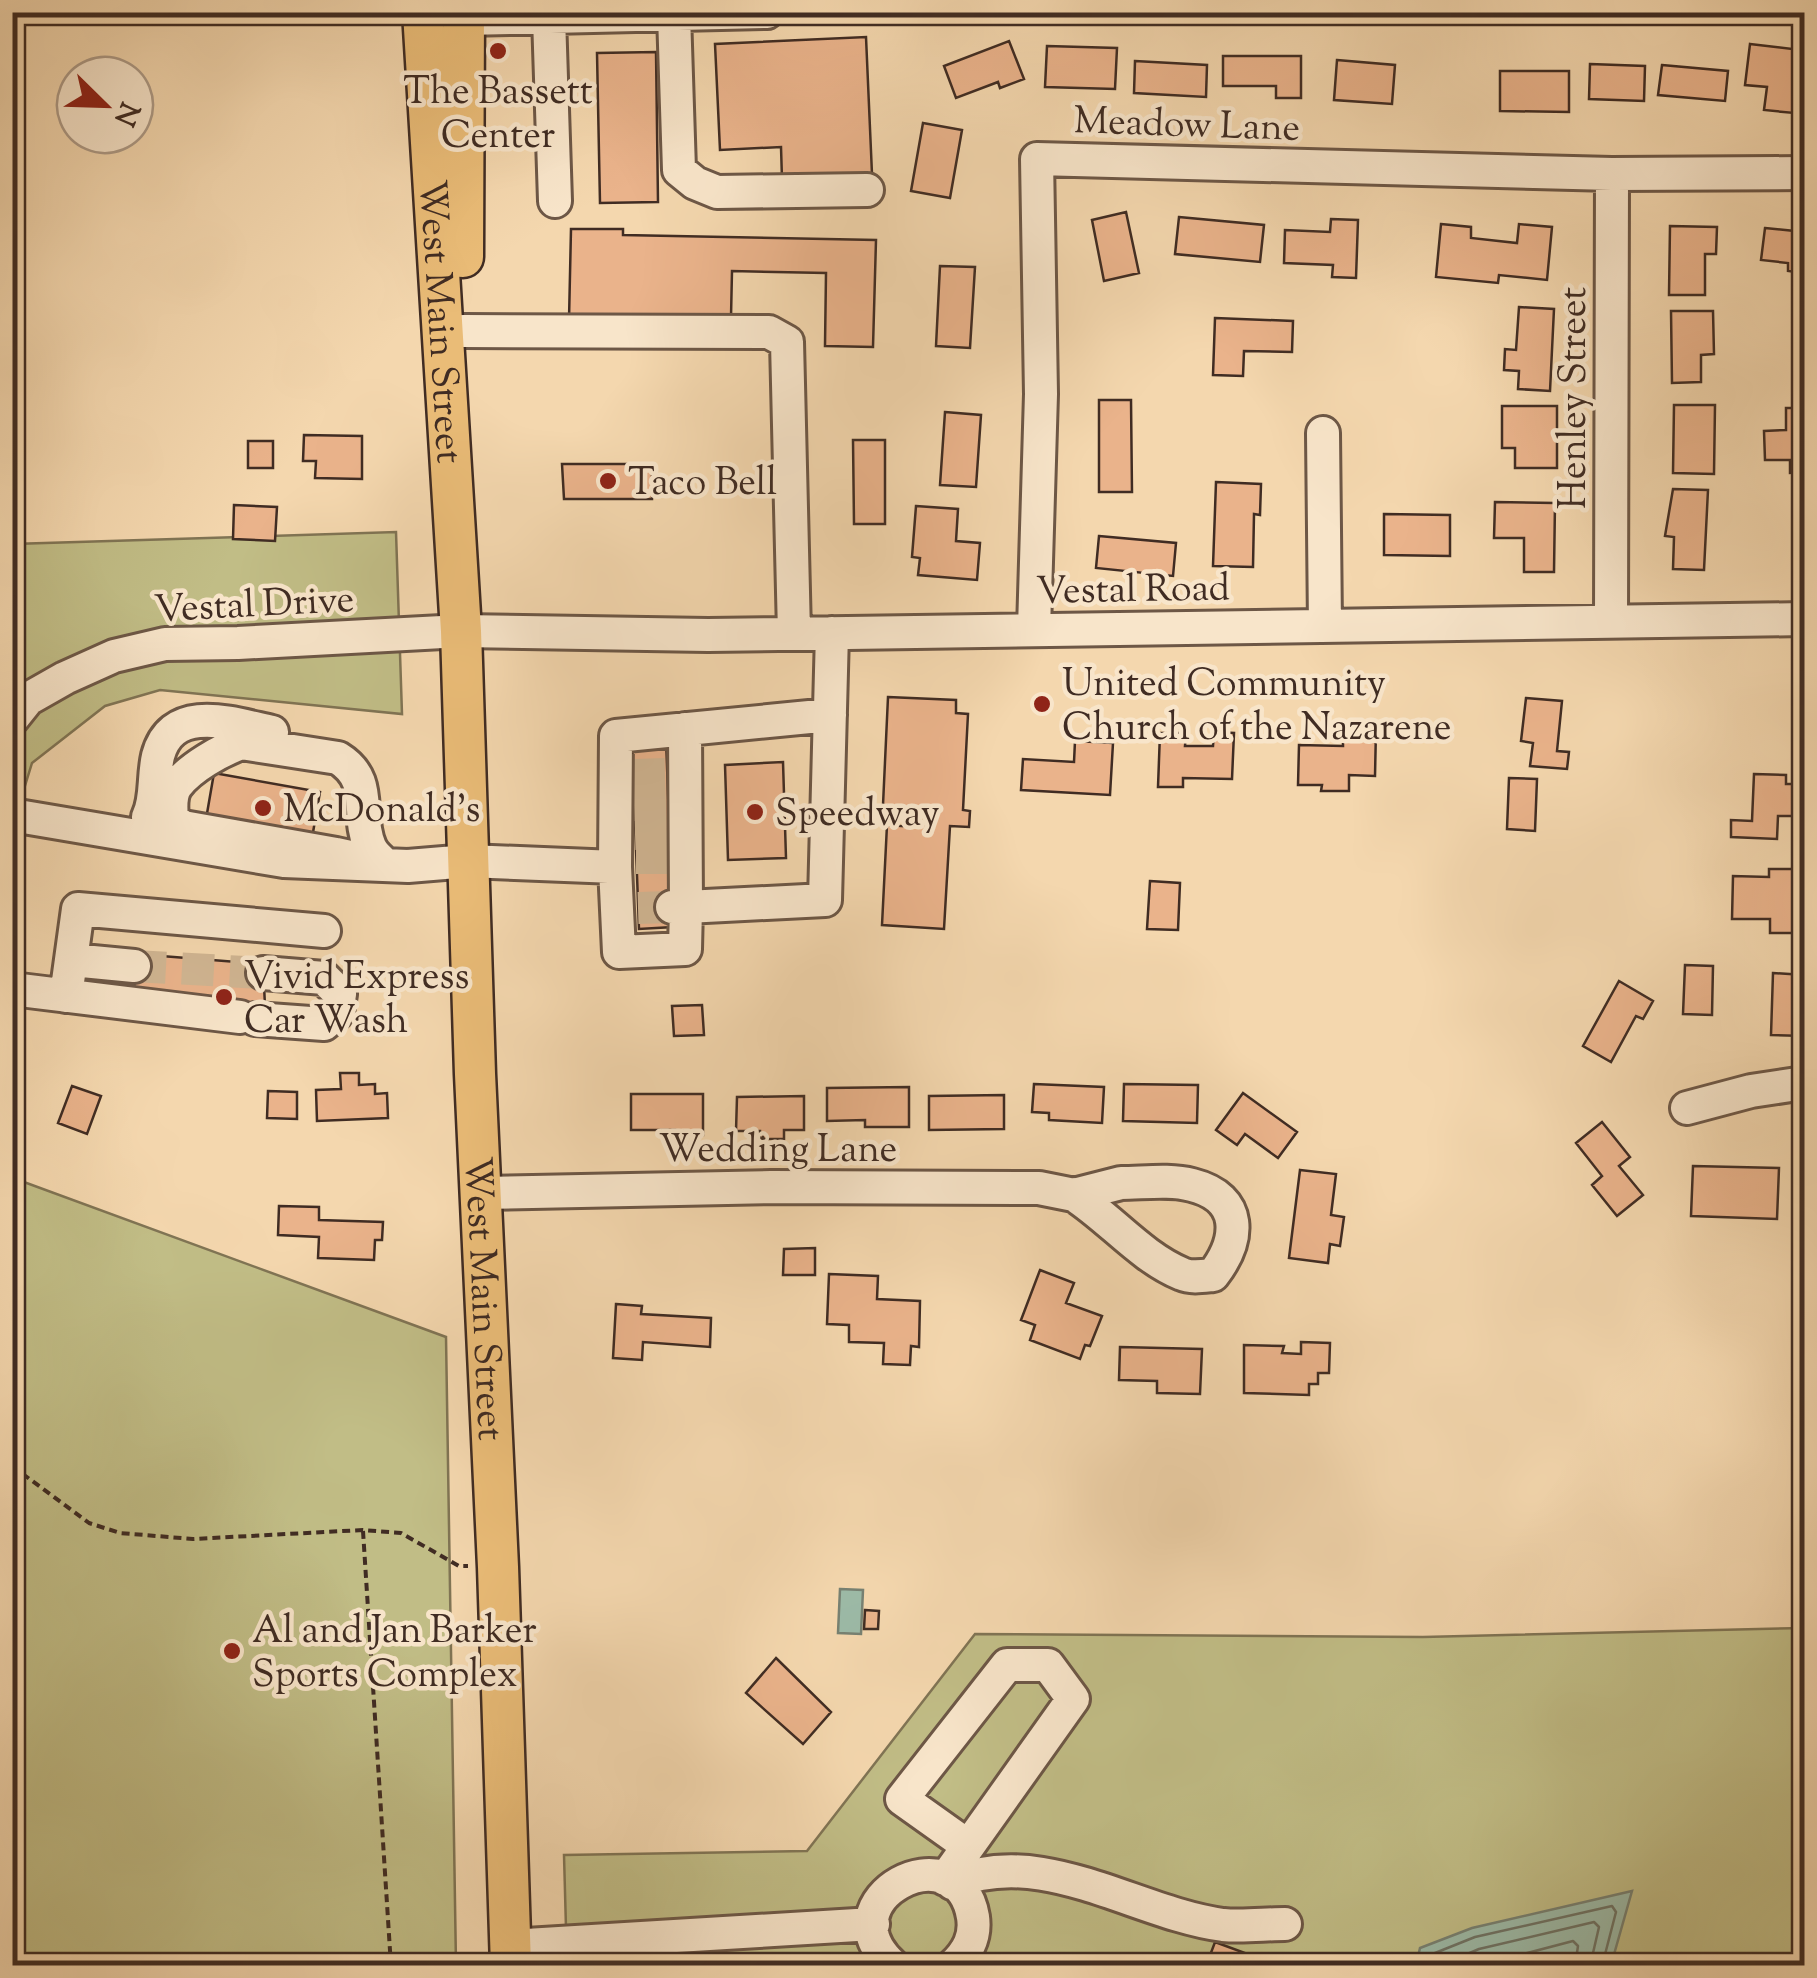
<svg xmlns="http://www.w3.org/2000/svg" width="1817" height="1978" font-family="'Sorts Mill Goudy',serif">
<rect width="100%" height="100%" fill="#f4d7ae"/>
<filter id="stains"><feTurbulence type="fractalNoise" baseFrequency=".002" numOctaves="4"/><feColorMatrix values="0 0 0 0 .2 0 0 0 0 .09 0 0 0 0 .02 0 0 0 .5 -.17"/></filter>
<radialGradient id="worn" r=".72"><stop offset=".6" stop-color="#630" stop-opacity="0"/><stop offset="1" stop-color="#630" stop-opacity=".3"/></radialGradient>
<path fill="#c1bd86" stroke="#807454" stroke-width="2.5" d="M396,532L402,714L160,690L105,706L32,763L13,825V544Z
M13,1178L446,1337L456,1965H13Z
M1804,1628V1965H567L564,1855L807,1851L975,1634L1423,1637Z"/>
<path fill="#9cbaa7" stroke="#778172" stroke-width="2.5" d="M840,1589L863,1590L861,1634L838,1633Z
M1632,1891L1611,1965H1416L1420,1948L1472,1928Z"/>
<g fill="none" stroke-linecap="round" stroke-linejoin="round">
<path stroke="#6e7365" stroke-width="2.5" d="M1426,1966L1430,1955L1475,1937L1612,1906L1616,1912L1602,1966
M1439,1966L1479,1949L1594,1922L1599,1927L1590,1966
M1478,1966L1573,1941L1578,1946L1575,1966"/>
</g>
<path fill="#eab38b" stroke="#402c23" stroke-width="2.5" d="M866,37L872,174L782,179L781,147L720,150L715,44Z
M1009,41L1024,79L1000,88L998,82L956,98L944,66Z
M1750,44L1801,50L1794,113L1764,110L1767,87L1745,85Z
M1047,46L1117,48L1115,89L1045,87Z
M656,52L658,202L600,203L597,53Z
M1223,56H1301V98H1276V86H1223Z
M1337,60L1395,65L1392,104L1334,100Z
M1135,61L1207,65L1206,97L1134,93Z
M1590,64L1645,66L1644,101L1589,99Z
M1662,65L1728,71L1725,101L1658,95Z
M1500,71H1569V112L1500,111Z
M923,123L962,130L950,198L911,191Z
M1126,212L1139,273L1104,281L1092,220Z
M1179,217L1264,225L1260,262L1175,254Z
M1331,219L1358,220L1356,278L1332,277L1333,265L1284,263L1285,230L1330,232Z
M1441,224L1471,227V238L1517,243L1519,224L1552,227L1547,280L1499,275L1498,283L1436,277Z
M1670,226L1717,227L1716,254H1705V295H1669Z
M1765,228L1804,232V273L1788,271V263L1761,260Z
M571,229H623V235L876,240L873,347L825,346L826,273L732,271L731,317L569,320Z
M940,266L975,267L970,348L936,346Z
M1519,307L1554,309L1550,391L1518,389L1519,371L1504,370L1505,349L1516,350Z
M1671,311H1713L1714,354L1701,355V382L1672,383Z
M1215,318L1293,321L1292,352L1244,351L1243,376L1213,375Z
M1804,346V368L1793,356Z
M1099,400H1131L1132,492H1099Z
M1674,405H1715L1714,474L1673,473Z
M1502,406H1557V468H1515V448H1502Z
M1786,408H1804V472L1790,473V460H1765L1764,431L1786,430Z
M945,412L981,415L976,487L940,485Z
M304,435L362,436V479L315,478L316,461H303Z
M853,440H885V524H854Z
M248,441H273V468H248Z
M562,464H652V499H564Z
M1216,482L1261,484L1260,515L1254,514L1253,567L1213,566Z
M1673,489L1708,490L1704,570L1673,569L1674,537L1665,536Z
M1799,496H1804V536H1799Z
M1495,502L1555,503L1554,572H1524V538H1494Z
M234,505L277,507L275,541L233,539Z
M916,506L958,509L956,541L980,543L977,580L918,575L920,558L912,557Z
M1384,514L1450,515V556L1384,555Z
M1099,536L1176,543L1173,576L1096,568Z
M888,697L956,700V713L968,714L963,810L970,811L969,827L950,826L944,929L882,925L887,825L914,827L915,807L883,805Z
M1526,698L1562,701L1557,751L1569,752L1567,769L1530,766L1533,743L1521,741Z
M1343,729H1376L1375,776L1349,775V791H1321L1322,785H1298L1299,745L1343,746Z
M1214,732L1234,733L1232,779L1183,778V787H1158L1160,733H1186L1185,746H1213Z
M666,739L673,927L639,929L632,741Z
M1075,741L1113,743L1110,795L1021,790L1023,759L1074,762Z
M783,762L786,858L728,860L725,765Z
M214,773L320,792L311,844L205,825Z
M1754,774L1786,775V784H1804V816H1778L1777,839L1731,837V820L1752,821Z
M1509,778L1537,779L1535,831L1507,829Z
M1769,869H1804V933H1770V919H1732L1733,876L1769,877Z
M1150,881L1180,883L1178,930L1147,929Z
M136,954L263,964L265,1006L254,1033L240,1031L134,991Z
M1685,965L1713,966L1712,1015L1683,1014Z
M1773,973L1804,975V1036L1771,1035Z
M1619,981L1653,1001L1643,1019L1636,1016L1611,1062L1583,1046Z
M702,1005L704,1035L674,1036L672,1006Z
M340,1073H359V1085L375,1084V1094L387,1093L388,1118L317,1121L316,1090L341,1089Z
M1034,1084L1104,1087L1102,1123L1049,1120V1113L1032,1112Z
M1124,1084L1198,1085L1197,1123L1123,1121Z
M72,1086L101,1096L87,1134L58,1123Z
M909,1087V1127H865V1120L827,1121V1088Z
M268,1091L297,1092V1119L267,1118Z
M1243,1093L1297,1132L1278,1158L1245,1134L1237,1145L1216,1130Z
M631,1094H703V1135H675V1130H631Z
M1004,1095V1129L929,1130V1096Z
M804,1096V1130H784V1139H760V1131H736L737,1097Z
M1602,1122L1630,1157L1619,1166L1643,1195L1617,1216L1592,1185L1602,1176L1576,1143Z
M1693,1166L1779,1168L1777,1219L1691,1216Z
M1300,1170L1336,1174L1331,1215L1344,1217L1340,1246L1330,1244L1328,1263L1289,1258Z
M279,1206L319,1207V1220L383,1222L382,1240H375L374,1260L318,1258L319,1237L278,1235Z
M815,1248V1275H783L784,1249Z
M1040,1270L1074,1283L1066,1303L1102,1316L1090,1346L1085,1345L1080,1359L1030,1340L1035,1325L1021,1320Z
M829,1274L878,1276L877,1299L920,1301L919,1347L911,1346L910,1365L883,1364L884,1343L849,1342V1325L827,1324Z
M616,1304L642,1306L641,1314L711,1318L710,1347L643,1342L642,1360L613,1358Z
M1301,1342L1330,1343L1329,1373H1318V1384H1309V1395L1244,1393V1345L1284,1346L1282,1353L1301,1354Z
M1120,1347L1202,1349L1200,1394L1157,1393V1381L1119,1380Z
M865,1610L879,1611L878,1629H864Z
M776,1658L831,1712L803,1744L746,1693Z
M1215,1942L1253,1956L1250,1966H1206Z"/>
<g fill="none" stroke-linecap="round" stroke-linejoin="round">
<path stroke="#d0b592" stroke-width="32" stroke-dasharray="32 16" stroke-linecap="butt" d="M633,775L668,774
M634,805L669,804
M635,834L670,833
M636,858H671
M638,908L672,907
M134,966L263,973"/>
<defs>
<path id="minor" d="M674,14L679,170L695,183L717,192L867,190
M549,17L555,201
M464,19L767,12
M463,331L769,332L787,342L794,633
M1323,433L1325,626
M1611,621L1612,174
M1034,629L1041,394L1037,159L1612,174L1804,173
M830,715L616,736L615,867L619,952L685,949L686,907L825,900L832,633
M12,719L28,699L65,678L114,656L165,644L238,643L461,631L708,635L1804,619
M241,743L338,758C375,781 355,813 370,847C373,854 380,860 386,865L336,854L183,827L172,819C171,808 170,794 177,785C191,767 220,751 241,743Z
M12,815L284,861L408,866L468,861L615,867
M148,817C157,799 153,777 158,756C172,702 234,724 272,732
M672,907H686L685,729
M72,960L134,966
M12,989L240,1017
M66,996L78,909L324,931
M255,1019L324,1024L337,1013L340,994L324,978L263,973
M1687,1108L1751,1091L1804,1083
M1121,1183C1143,1183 1170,1179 1192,1185C1244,1198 1240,1240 1213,1275C1203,1276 1191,1278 1182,1274C1141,1257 1111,1219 1074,1195Z
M480,1193L771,1187L1039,1188L1074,1195
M945,1879L1073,1699L1048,1665H1007L902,1799L968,1846
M952,1883C1042,1844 1134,1913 1223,1925C1243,1927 1265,1924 1285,1924
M510,1946L873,1924
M893,1966C819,1900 958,1827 973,1917C976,1937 968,1952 953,1966"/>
<g id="major">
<path id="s1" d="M423,12L461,631L475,1074L498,1567L511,1966"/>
<path d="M463,257L464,12"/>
</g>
</defs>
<use href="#minor" stroke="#6d5746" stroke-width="38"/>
<use href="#major" stroke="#402c23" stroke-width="45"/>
<path stroke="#402c23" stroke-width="4" stroke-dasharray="8 5" stroke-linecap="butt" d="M12,1466L89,1523L120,1533L193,1539L363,1530L401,1533L459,1566H468
M363,1531L391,1966"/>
<use href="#minor" stroke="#f8e5ca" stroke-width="32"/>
<use href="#major" stroke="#eabc77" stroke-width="40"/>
</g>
<g fill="#8f2418" stroke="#f8e5ca" stroke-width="4">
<circle cx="498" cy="51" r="10"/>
<circle cx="608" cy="481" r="10"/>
<circle cx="1042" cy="704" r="10"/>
<circle cx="263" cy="808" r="10"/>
<circle cx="755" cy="812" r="10"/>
<circle cx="224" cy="997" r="10"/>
<circle cx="232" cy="1651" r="10"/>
</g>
<g text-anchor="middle" stroke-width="9" stroke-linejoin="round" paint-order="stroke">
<g font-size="38" fill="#402c23" stroke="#f8e5ca" text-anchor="start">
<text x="498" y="103" text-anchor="middle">The Bassett<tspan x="498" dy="44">Center</tspan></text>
<text x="628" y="494">Taco Bell</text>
<text x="1062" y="695">United Community<tspan x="1062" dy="44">Church of the Nazarene</tspan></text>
<text x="283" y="821">McDonald's</text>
<text x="775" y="825">Speedway</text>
<text x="244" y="988">Vivid Express<tspan x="244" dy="44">Car Wash</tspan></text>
<text x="252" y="1642">Al and Jan Barker<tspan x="252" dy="44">Sports Complex</tspan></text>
</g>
<g font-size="38" fill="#402c23" stroke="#f8e5ca">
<text transform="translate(1187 123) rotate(2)" y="13">Meadow Lane</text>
<text dy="13" stroke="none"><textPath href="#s1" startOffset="310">West Main Street</textPath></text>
<text transform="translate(1572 398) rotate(-90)" y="13">Henley Street</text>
<text transform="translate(1133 588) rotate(-1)" y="13">Vestal Road</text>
<text transform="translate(254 603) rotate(-3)" y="13">Vestal Drive</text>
<text x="778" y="1161">Wedding Lane</text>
<text dy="13" stroke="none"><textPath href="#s1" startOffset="1288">West Main Street</textPath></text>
</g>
</g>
<rect width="1817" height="1978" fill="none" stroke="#f4d7ae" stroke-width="50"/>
<rect x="15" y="15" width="1787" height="1948" fill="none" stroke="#402c23" stroke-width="5"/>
<rect x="25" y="25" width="1767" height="1928" fill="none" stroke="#402c23" stroke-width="2.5"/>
<g transform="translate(105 105) rotate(113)"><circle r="48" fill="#f8e5ca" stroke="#ae9b87" stroke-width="2.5"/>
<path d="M0-8L18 38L0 25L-18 38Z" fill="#8f2418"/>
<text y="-15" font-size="28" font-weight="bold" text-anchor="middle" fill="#402c23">N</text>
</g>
<rect width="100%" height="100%" filter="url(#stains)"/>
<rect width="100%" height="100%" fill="url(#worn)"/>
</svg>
